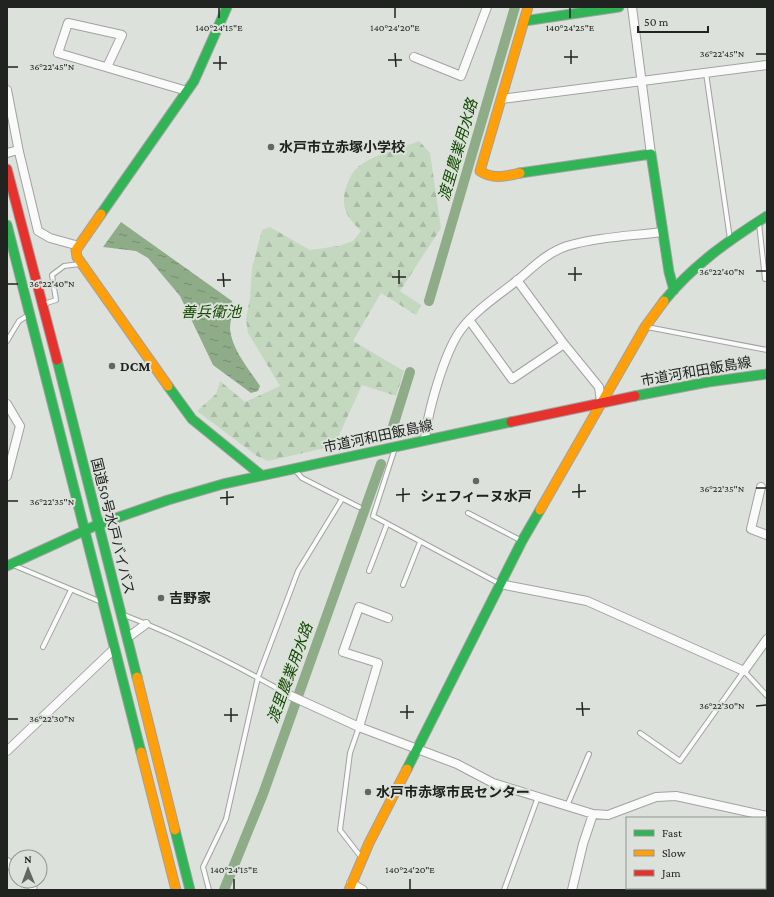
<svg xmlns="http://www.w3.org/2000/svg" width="774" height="897" font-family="'Crimson Pro','Noto Sans JP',serif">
<defs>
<pattern id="forest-firs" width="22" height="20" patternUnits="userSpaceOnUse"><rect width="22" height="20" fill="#c4d8c0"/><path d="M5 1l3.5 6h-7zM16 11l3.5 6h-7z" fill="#a8b9a5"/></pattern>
<pattern id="water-ripples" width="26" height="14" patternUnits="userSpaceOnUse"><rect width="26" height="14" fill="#8fac89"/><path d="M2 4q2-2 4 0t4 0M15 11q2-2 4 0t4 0" fill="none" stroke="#748c70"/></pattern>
</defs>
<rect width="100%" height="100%" fill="#dde1dc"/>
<path fill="url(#forest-firs)" d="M419,141L430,153L441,228L400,291L421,305L416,315L381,293L353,341L404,371L396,396L362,385L334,446L268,461L257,456L197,411L216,394L220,381L245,402L280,386L248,333L246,319L250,298L252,268L262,230L270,227L310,250L339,246L353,241L361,231C348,218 341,209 345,191C347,184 351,173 356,169C372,154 399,149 419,141Z"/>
<path fill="url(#water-ripples)" d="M121,222L232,301C234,310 230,319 230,329C232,350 249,369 260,386L258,391L251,393L213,365L180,296L148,258L136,251L103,247Z"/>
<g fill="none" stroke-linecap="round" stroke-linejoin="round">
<path stroke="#8fac89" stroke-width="10" d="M429,301L515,7
M390,436L410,372
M224,890L263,794L381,464"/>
<defs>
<path id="lane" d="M706,73L730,239
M759,223L765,279L767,278
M44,304L56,300L52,275L64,266L80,264
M647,327L767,350
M7,341L19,321L27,316
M395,448L373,516L500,584
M295,470L302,478L359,507
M468,513L522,541
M13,565L99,601
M369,571L387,524
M403,585L420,542
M124,615C181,637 236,665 289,695
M43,647L71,590
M359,727L350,753L340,830L361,857
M640,733L680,761L744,671L767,696
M567,806L589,754
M209,890L203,867L226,819L258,677L298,571L342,499
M504,890L538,797"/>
<path id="street" d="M632,7L651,154
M414,57L461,76L487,7
M107,67L122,35L68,23L58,53L187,91
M7,90L19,152L38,231L50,238L79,246
M501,99L767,65
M7,153L18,150
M517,280L564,344L599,387L601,402
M470,321L512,379L564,344
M7,404L20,426L7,476
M425,441C427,413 444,354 460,331C475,310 499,295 519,279C533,267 548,252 567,246C597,237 631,236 663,232
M761,487L751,529L767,535
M500,584L587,601L744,671L767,639
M127,638L146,624
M289,695L359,727L457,764L493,783L593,814L608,815L656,797L676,796L767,816
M359,727L378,663L343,652L359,607L388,618
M7,751L114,649
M7,862L16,870
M30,881L33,884L32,890
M351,883L363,890
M572,890L583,844L593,814"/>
<path id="fast" d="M524,21L619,7
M520,173L651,154L669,272L674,290
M101,214L194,81L227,7
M7,225L141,752
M664,301C692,266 729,240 767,216
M57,360L137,677
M168,386L192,419L261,475
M635,396L708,382L767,374
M7,566L99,524L168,500L223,484L511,422
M407,769L522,541L540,510
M175,830L190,890"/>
<path id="slow" d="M520,173C506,176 493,180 480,171L528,7
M101,214L76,250L77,257L168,386
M540,510L645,327L664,301
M137,677L175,830
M141,752L176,890
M349,890L369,843L407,769"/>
<path id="jam" d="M7,169L57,360
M511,422L635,396"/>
</defs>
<use href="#lane" stroke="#a0a2a0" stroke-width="6"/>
<use href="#street" stroke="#a0a2a0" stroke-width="10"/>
<use href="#fast" stroke="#a0a2a0" stroke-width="11"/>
<use href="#slow" stroke="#a0a2a0" stroke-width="11"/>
<use href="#jam" stroke="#a0a2a0" stroke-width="11"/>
<use href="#lane" stroke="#fafafa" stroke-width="4"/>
<use href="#street" stroke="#fafafa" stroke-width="8"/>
<use href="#fast" stroke="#30b455" stroke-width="9"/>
<use href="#slow" stroke="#ff9f0a" stroke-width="9"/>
<use href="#jam" stroke="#e5322d" stroke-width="9"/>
</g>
<path fill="none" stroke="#212320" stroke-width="1.5" d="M219,8V18M395,8V18M570,8V18M571,50V64M395,53L396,67M756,54H766M220,56V70M564,57H578M388,60H402M213,63H227M8,67H18M575,267V281M399,270V284M756,271H766M223,273L224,287M568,274H582M392,277H406M217,280H231M8,284H18M579,484V498M403,488V502M756,488H766M227,491V505M572,492L586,491M396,495L410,494M220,498L234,497M8,501H18M582,702L583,716M407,705V719M756,706L766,705M231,708V722M576,709H590M400,712H414M224,715H238M8,719H18M234,879V889M410,879V889"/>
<g fill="#636662" stroke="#dce2db" stroke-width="1.5">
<circle cx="271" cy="147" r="4"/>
<circle cx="112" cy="366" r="4"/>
<circle cx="476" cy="481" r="4"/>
<circle cx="161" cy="598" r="4"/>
<circle cx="368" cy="792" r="4"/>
</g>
<g text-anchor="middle" stroke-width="4" stroke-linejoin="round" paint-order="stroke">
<g font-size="14" font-weight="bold" fill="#212320" stroke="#dce2db" text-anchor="start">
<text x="279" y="152">水戸市立赤塚小学校</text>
<text x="120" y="371">DCM</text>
<text x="476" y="501" text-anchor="middle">シェフィーヌ水戸</text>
<text x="169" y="603">吉野家</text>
<text x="376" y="797">水戸市赤塚市民センター</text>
</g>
<g font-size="14" fill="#212320" stroke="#dce2db">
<text transform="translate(696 371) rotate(-10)" y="5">市道河和田飯島線</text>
<text transform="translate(378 436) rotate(-12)" y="5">市道河和田飯島線</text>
<text transform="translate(113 526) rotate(76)" y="5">国道50号水戸バイパス</text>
</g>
<g font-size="15" font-style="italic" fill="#124b01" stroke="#dce2db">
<text transform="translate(458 150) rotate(-74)" y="5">渡里農業用水路</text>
<text x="211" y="317">善兵衛池</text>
<text transform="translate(290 673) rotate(-70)" y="5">渡里農業用水路</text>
</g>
</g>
<g font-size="10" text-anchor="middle" fill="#212320" stroke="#dce2db" stroke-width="4" stroke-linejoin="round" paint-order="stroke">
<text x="219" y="31">140°24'15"E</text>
<text x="395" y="31">140°24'20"E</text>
<text x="570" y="31">140°24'25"E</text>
<text x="722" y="57">36°22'45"N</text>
<text x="52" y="70">36°22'45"N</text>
<text x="722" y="275">36°22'40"N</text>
<text x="52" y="287">36°22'40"N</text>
<text x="722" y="492">36°22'35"N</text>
<text x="52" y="505">36°22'35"N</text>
<text x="722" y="709">36°22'30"N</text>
<text x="52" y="722">36°22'30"N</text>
<text x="234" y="873">140°24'15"E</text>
<text x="410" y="873">140°24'20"E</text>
</g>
<rect width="774" height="897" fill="none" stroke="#212320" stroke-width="16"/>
<rect x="626" y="817" width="140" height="72" fill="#dce2db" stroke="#919690"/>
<rect x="634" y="830" width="20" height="6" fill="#30b455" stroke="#919690"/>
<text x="662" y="837" font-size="12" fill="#212320">Fast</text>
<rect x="634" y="850" width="20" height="6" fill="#ff9f0a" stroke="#919690"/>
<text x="662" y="857" font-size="12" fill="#212320">Slow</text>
<rect x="634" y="870" width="20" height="6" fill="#e5322d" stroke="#919690"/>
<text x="662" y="877" font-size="12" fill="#212320">Jam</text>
<g transform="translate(28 869) rotate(359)"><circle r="19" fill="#dce2db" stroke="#919690"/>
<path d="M0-3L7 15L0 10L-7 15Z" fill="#636662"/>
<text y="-6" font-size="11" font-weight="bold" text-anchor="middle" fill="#212320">N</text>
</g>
<path d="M638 26v6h70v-6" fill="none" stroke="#212320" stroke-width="2"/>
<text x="644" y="26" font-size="12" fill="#212320" stroke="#dce2db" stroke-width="3" paint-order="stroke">50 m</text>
</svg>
